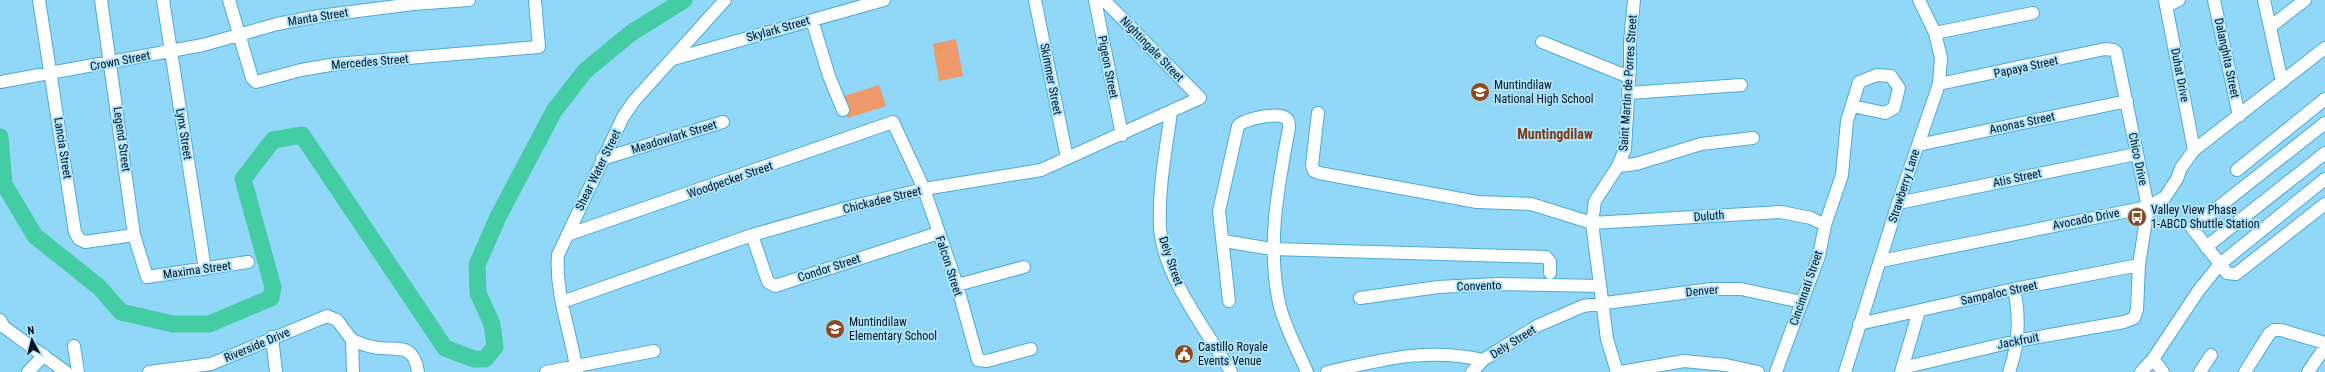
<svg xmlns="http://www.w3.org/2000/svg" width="2325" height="372" font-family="'Roboto Condensed',sans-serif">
<rect width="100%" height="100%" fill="#91d7f8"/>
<path fill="#ed996a" d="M956,39L963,76L939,81L933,44Z
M879,85L886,106L848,118L841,97Z"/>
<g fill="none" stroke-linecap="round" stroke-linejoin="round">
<path stroke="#44cda5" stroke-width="17" d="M0,137L4,184L35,236L99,287L121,312L173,324H209L271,298L273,287L243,179L273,140L302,135L445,348L474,359H485L495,347L492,324L478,293L477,265L498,217L554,111L585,71L631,33L684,0"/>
<defs>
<path id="minor" d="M39,0L75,232L79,239L85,242L134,235
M101,0L134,235L147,277L248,262
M163,0L205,269
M229,0L252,78L256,82L301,70L336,64L539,47L535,0
M1035,0L1067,158
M1095,0L1122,135
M2165,0L2194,150
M2214,0L2239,116
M2264,0L2282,82
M2166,6L2179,0
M812,20L829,76L843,110
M2270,27L2305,0
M1935,33L2033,13
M1542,42L1629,77
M673,59L884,0
M0,82L203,45L277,24L319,16L413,4L469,0
M1629,93L1741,85
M1171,112C1166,150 1158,189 1160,228C1164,278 1206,329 1231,372
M1318,113L1312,165L1314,171L1319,173L1477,202L1531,204L1592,223L1781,212L1811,218L1825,225
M2325,123L2192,228L2227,273L2236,274L2325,204
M1918,145L2127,101
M602,159L723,122
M1618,166L1636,164L1701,144L1753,138
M2237,170L2325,99
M1898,203L2136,154
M567,235L893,122L924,189L957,285L978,360L987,361L1031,349
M752,235L768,282L775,286L938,233
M1224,241L1272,249L1546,257L1550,262V273
M2206,247L2325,153
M1881,261L2148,207L2165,197L2177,179L2181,168L2194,150L2325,48
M957,285L1024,267
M1360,298L1438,287L1498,284L1600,286
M1229,301L1219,211L1238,126C1243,119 1275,113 1284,117C1289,119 1289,123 1289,128C1278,187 1266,247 1280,307C1286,329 1298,351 1307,372
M562,302L752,235L850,207L924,189L1041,170L1200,98L1104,0
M0,320L4,327L66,372
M1859,324L2014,289L2139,265
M272,337L276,372
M352,340C359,343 366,346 373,347C396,352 413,340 418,372
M352,340L353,372
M74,346L78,372
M1902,368L2016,341L2124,322L2134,318L2137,310L2139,265L2148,207L2116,52L2113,50L2105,49L1939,84
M28,372L44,355
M149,372L211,364L327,316L337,320L352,340
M546,372L654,351
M577,372C571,333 555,294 558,255L623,117L634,101L725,0
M1327,372C1381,360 1427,347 1483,360
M1472,372L1483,360L1537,326L1583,306L1711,289H1741L1802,302
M1617,372L1607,339L1592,223L1595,201L1618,166L1625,149L1630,65V42L1634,0
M1621,372L1684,361L1726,365L1758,372
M1776,372L1819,256L1825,225L1842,175L1847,121L1859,82L1877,75L1891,76L1899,88L1894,108L1885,113L1852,106
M1845,372L1898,203L1939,84L1941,58L1935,33L1919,0
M1901,372L1919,311
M2009,372C2019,345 2020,317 2014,289
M2141,372L2153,359
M2163,372L2153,359L2199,290L2220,264L2325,179
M2200,372L2211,355
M2245,372L2269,334L2274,330H2281L2325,343
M2308,372L2325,347"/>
</defs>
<use href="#minor" stroke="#4fabd3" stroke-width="14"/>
<use href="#minor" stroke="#fff" stroke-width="12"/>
</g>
<defs>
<symbol id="school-disc" viewBox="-11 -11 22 22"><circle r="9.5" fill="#8d491d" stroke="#afe2fb"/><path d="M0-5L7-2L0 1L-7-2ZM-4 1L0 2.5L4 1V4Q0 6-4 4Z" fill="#fff"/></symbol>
<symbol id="bus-disc" viewBox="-11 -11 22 22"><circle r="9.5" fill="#8d491d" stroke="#afe2fb"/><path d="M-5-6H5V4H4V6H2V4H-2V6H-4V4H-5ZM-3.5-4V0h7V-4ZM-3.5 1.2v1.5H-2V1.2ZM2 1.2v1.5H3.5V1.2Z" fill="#fff"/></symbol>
<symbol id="civic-disc" viewBox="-11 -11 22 22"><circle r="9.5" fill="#8d491d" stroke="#afe2fb"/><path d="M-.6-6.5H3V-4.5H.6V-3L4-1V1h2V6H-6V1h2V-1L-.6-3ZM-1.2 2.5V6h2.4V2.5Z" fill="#fff"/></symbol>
</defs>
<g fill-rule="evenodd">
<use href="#school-disc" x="1469" y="81" width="22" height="22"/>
<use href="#bus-disc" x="2126" y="206" width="22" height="22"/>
<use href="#school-disc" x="824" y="318" width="22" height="22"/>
<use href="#civic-disc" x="1173" y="343" width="22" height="22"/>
</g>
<g text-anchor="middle" stroke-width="4" stroke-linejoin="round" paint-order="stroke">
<g font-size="12" fill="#001622" stroke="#afe2fb">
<text transform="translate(318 17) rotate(-9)" y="4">Manta Street</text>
<text transform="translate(778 29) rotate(-16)" y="4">Skylark Street</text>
<text transform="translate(1152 49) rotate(46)" y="4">Nightingale Street</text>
<text transform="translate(2227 58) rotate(78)" y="4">Dalanghita Street</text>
<text transform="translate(120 61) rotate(-11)" y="4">Crown Street</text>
<text transform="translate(370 62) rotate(-5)" y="4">Mercedes Street</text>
<text transform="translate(1108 67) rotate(79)" y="4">Pigeon Street</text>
<text transform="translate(2026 67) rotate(-12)" y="4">Papaya Street</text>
<text transform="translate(2180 75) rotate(79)" y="4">Duhat Drive</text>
<text transform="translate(1051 79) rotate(79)" y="4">Skimmer Street</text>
<text transform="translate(1628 83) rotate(-86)" y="4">Saint Martin de Porres Street</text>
<text transform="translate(2022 123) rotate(-12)" y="4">Anonas Street</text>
<text transform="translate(184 134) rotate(81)" y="4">Lynx Street</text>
<text transform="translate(674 137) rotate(-17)" y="4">Meadowlark Street</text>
<text transform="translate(122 139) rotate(82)" y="4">Legend Street</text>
<text transform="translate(63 148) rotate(81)" y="4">Lancia Street</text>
<text transform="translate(2138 159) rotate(78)" y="4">Chico Drive</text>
<text transform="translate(598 170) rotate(-64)" y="4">Shear Water Street</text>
<text transform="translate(2017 178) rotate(-12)" y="4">Atis Street</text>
<text transform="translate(730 180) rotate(-19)" y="4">Woodpecker Street</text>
<text transform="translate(1904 186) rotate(-72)" y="4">Strawberry Lane</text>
<text transform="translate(882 200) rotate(-14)" y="4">Chickadee Street</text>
<text transform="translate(1709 216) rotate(-4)" y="4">Duluth</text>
<text transform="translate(2086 219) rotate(-11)" y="4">Avocado Drive</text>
<text transform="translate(1171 261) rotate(71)" y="4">Dely Street</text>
<text transform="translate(949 266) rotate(72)" y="4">Falcon Street</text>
<text transform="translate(829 268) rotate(-18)" y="4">Condor Street</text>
<text transform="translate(197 270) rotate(-8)" y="4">Maxima Street</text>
<text transform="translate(1479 286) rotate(-2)" y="4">Convento</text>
<text transform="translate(1806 288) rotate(-71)" y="4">Cincinnati Street</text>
<text transform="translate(1702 291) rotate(-5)" y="4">Denver</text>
<text transform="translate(1999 293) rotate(-12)" y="4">Sampaloc Street</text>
<text transform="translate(2018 341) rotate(-11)" y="4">Jackfruit</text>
<text transform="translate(1513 342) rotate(-32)" y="4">Dely Street</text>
<text transform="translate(257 345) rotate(-23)" y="4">Riverside Drive</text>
</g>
<g font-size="12" fill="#001622" stroke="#afe2fb" text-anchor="start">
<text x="1494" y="89">Muntindilaw<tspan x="1494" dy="14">National High School</tspan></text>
<text x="2151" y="214">Valley View Phase<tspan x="2151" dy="14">1-ABCD Shuttle Station</tspan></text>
<text x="849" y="326">Muntindilaw<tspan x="849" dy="14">Elementary School</tspan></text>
<text x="1198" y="351">Castillo Royale<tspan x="1198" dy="14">Events Venue</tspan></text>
</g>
<g font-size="14" font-weight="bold" fill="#7a3c14" stroke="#afe2fb">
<text x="1555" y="139">Muntingdilaw</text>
</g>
</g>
<g transform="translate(32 340) rotate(353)" stroke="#afe2fb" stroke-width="3" paint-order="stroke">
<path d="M0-3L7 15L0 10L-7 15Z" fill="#001622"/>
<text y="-6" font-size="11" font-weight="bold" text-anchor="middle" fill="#001622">N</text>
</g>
</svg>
